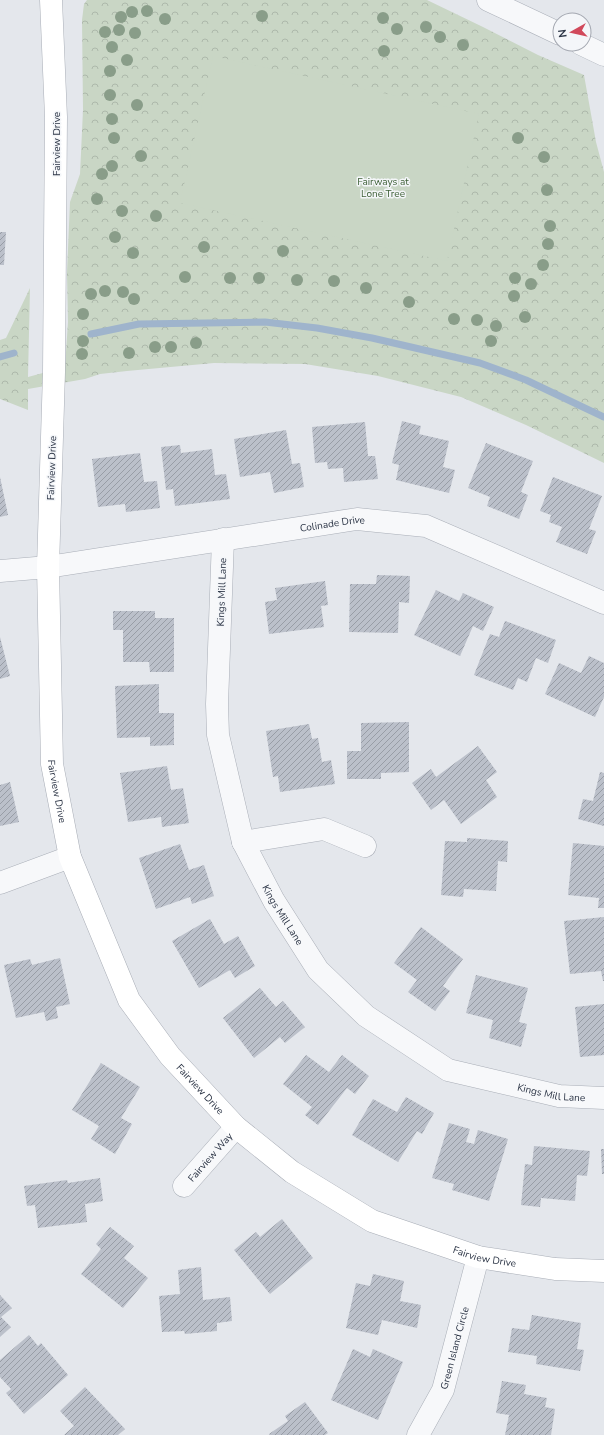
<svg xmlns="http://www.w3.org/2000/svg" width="604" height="1435" font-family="'Nunito Sans',sans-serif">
<defs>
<pattern id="park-crowns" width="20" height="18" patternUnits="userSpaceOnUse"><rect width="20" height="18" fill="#c9d6c5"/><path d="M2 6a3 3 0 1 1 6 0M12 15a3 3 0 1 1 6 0" fill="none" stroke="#adb8ab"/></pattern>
<pattern id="building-hatch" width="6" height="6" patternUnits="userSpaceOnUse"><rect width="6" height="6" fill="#bbc0ca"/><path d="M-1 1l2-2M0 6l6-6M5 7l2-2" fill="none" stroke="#989da6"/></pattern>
</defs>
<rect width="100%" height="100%" fill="#e4e7ec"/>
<path fill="url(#park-crowns)" d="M87,0H427L483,27L538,55L584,75L596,142L604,172V463L526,425L461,397L378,376L305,364L214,363L127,371L100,374L85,379L28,389V410L0,399V340L6,338L30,288L28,377L65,367L68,322L67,273L70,202L80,174L83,110L82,20L84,4Z"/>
<path fill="#c9d6c5" d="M213,56L479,114L447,261L180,203Z"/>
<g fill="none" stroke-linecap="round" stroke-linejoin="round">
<path stroke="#9fb4cc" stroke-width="7" d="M91,334L139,324L265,322L317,328L372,338L480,363L526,380L604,417
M0,357L14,353"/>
</g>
<path fill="url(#building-hatch)" d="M0,232H6L4,265H0Z
M402,421L421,426L419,434L449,441L443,467L455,470L449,493L396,480L399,465L392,463Z
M365,422L368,456H375L378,479L344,482L343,468L328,469L327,462L315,463L312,427Z
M286,430L292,464L300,463L304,487L274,493L270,472L240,477L234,439Z
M486,443L533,461L521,492L528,495L519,519L487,506L490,497L468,488Z
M180,445L181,453L212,449L215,475L226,474L230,499L175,506L173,489L166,490L161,447Z
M140,453L144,482L157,481L160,508L126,512L125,504L98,507L92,459Z
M0,477L8,515L0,517Z
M553,477L602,496L589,529L596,531L587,554L556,542L562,527L549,522L551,515L540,511Z
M377,575L410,576L409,603L399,602L398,633L349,632L350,584H376Z
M325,581L328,605L321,606L324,627L269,634L265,602L277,600L275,588Z
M436,590L459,601L463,593L494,607L483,631L473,626L460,656L414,635Z
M113,611H155V618H174V672H150L149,662H123V630H113Z
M505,621L556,640L548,663L536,658L527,682L518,678L513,690L474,675L490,634L499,637Z
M0,637L10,676L0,679Z
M589,656L604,663V697L595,717L545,694L559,663L581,673Z
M159,684V713H174V745L150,746V737L117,738L115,686Z
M409,722V772L381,773V779H347V751H361V723Z
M309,724L312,739L318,738L322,762L331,760L335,784L280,792L278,776L273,777L266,731Z
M478,746L497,772L486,780L497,797L461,824L444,800L431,810L412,783L431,769L436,777Z
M167,766L171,790L183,788L189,823L162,827L161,817L128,822L120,773Z
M600,772L604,773V826L578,819L583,799L593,801Z
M10,782L19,822L0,826V785Z
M467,838L508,841L507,862L498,861L496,891L464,889L463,897L441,895L445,841L467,842Z
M573,843L604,846V908H598L599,898L568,895Z
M180,844L189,870L204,865L214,896L192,904L190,897L156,909L139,858Z
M604,917V981H603L601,971L570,974L564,921Z
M210,919L224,944L238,936L255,966L235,978L230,970L199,988L172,941Z
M421,927L463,959L443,986L450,991L435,1011L408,992L417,980L394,963Z
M60,958L70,1004L56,1007L58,1018L46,1021L44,1012L16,1018L4,965L30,959L32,965Z
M476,975L528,988L519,1022L527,1024L521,1047L489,1038L493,1020L466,1013Z
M260,988L276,1007L283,1001L305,1027L285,1043L280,1037L254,1058L223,1018Z
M604,1004V1055L580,1057L575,1007Z
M306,1055L329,1072L342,1055L369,1076L355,1094L347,1088L318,1125L305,1115L312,1107L283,1084Z
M101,1063L140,1087L121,1118L132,1124L115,1154L91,1139L99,1126L72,1110Z
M406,1097L434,1113L422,1134L417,1131L398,1162L352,1135L373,1099L397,1112Z
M449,1123L470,1129L466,1142L474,1144L478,1130L508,1139L489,1201L452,1190L454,1184L432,1178Z
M534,1146L590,1151L587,1176L577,1175L575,1201L541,1198L540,1207L521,1205L525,1164L532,1165Z
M601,1149H604V1174H602Z
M100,1178L103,1201L85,1204L87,1222L38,1228L35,1205L27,1206L24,1186L67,1180L68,1183Z
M282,1219L313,1258L270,1294L234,1250L256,1232L260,1237Z
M110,1227L134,1246L124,1258L148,1278L123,1308L81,1274L101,1249L96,1244Z
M201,1267L203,1300L230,1297L232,1321L217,1323V1331L185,1334L184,1331L162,1332L159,1296L180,1294L178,1270Z
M373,1274L404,1281L400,1301L421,1305L417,1328L382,1320L378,1335L346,1328L356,1283L370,1286Z
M0,1295L12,1308L1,1317L11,1327L0,1337Z
M532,1315L581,1323L577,1349L584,1350L580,1371L536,1364L537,1356L508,1352L512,1328L529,1330Z
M29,1335L38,1346L41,1343L68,1375L24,1414L6,1393L11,1389L0,1377V1360Z
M353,1349L370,1357L373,1349L403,1362L378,1420L331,1400Z
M502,1381L526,1385L524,1394L547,1398L545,1407L555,1409L551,1435H505L509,1415L496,1413Z
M85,1387L125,1429L118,1435H64L74,1426L60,1411Z
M305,1402L328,1433L325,1435H270L269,1434L288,1421L285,1416Z"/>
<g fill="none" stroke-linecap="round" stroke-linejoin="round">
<defs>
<g id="street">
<path d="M488,0L560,34"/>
<path d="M581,44L604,55"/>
<path id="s1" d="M223,539L217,704L218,735L243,842L274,901L318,970L366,1016L448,1070L559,1096L604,1098"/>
<path id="s2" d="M0,571L48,567L357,519L426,526L604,603"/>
<path d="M243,842L324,829L365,846"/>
<path d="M0,883L70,857"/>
<path id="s3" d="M184,1186L236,1127"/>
<path id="s4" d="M418,1435L443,1390L478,1257"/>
</g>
<g id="secondary">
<path id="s5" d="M51,0L56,117L54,372L48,567L52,764L70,857L129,1000L170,1056L236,1127L292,1172L372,1221L478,1257L555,1269L604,1271"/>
</g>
</defs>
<use href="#street" stroke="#a9aeb7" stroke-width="23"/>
<use href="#secondary" stroke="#a9aeb7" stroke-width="23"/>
<use href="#street" stroke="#f7f8fa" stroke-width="22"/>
<use href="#secondary" stroke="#fff" stroke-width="22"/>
</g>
<g fill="#899d89">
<circle cx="147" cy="11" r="6"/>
<circle cx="132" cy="12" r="6"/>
<circle cx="262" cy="16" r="6"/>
<circle cx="121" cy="17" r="6"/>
<circle cx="383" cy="18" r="6"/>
<circle cx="165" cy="19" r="6"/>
<circle cx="426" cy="27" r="6"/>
<circle cx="397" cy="29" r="6"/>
<circle cx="119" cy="30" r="6"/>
<circle cx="105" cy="32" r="6"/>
<circle cx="135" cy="33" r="6"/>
<circle cx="440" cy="37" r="6"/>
<circle cx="463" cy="45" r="6"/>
<circle cx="112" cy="47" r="6"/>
<circle cx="384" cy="51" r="6"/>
<circle cx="127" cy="60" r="6"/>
<circle cx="110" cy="71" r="6"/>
<circle cx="110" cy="95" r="6"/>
<circle cx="137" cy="105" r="6"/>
<circle cx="112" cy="119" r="6"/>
<circle cx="114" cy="138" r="6"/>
<circle cx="518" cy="138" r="6"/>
<circle cx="141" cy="156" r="6"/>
<circle cx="544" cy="157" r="6"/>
<circle cx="112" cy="166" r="6"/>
<circle cx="102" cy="174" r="6"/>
<circle cx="547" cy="190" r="6"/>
<circle cx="97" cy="199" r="6"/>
<circle cx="122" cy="211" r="6"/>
<circle cx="156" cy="216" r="6"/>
<circle cx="550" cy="226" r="6"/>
<circle cx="115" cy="237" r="6"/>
<circle cx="548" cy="244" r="6"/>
<circle cx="204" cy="247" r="6"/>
<circle cx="283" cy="251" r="6"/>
<circle cx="133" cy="253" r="6"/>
<circle cx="543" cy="265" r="6"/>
<circle cx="185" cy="277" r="6"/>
<circle cx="230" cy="278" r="6"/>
<circle cx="259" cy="278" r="6"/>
<circle cx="515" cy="278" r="6"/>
<circle cx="297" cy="280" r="6"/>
<circle cx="334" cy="281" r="6"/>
<circle cx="531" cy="284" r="6"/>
<circle cx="366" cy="288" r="6"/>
<circle cx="105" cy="291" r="6"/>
<circle cx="123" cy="292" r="6"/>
<circle cx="91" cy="294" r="6"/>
<circle cx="514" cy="296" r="6"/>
<circle cx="134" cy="299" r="6"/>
<circle cx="409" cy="302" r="6"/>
<circle cx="83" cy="314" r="6"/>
<circle cx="525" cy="317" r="6"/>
<circle cx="454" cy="319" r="6"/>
<circle cx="477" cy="320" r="6"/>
<circle cx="496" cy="326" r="6"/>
<circle cx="83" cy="341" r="6"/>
<circle cx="491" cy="341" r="6"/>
<circle cx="196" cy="343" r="6"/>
<circle cx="155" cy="347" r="6"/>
<circle cx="171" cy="347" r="6"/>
<circle cx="129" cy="353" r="6"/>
<circle cx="82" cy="354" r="6"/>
</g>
<g text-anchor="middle" stroke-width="3" stroke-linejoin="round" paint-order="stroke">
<g font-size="10" fill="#2b3445" stroke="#f4f6f9">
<text transform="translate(56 144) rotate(-90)" y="4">Fairview Drive</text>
<text transform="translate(51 468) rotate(-88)" y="4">Fairview Drive</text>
<text dy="4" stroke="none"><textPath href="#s2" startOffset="336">Colinade Drive</textPath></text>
<text transform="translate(221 592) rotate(-88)" y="4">Kings Mill Lane</text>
<text dy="4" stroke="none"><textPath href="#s5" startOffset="792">Fairview Drive</textPath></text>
<text dy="4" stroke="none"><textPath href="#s1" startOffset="389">Kings Mill Lane</textPath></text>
<text dy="4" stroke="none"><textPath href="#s5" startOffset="1128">Fairview Drive</textPath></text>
<text dy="4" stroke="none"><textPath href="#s1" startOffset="725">Kings Mill Lane</textPath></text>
<text dy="4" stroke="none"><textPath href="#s3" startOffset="39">Fairview Way</textPath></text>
<text dy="4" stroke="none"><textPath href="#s5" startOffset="1464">Fairview Drive</textPath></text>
<text dy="4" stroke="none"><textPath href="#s4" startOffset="95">Green Island Circle</textPath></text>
</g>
<g font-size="10" fill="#3f6138" stroke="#f4f6f9">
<text x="383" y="185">Fairways at<tspan x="383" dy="12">Lone Tree</tspan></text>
</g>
</g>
<g transform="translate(572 32) rotate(262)"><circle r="19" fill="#f4f6f9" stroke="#a4a8b1"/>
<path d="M0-3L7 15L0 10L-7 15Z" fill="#d1495b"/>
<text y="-6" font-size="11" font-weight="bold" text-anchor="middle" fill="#2b3445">N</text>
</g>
</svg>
